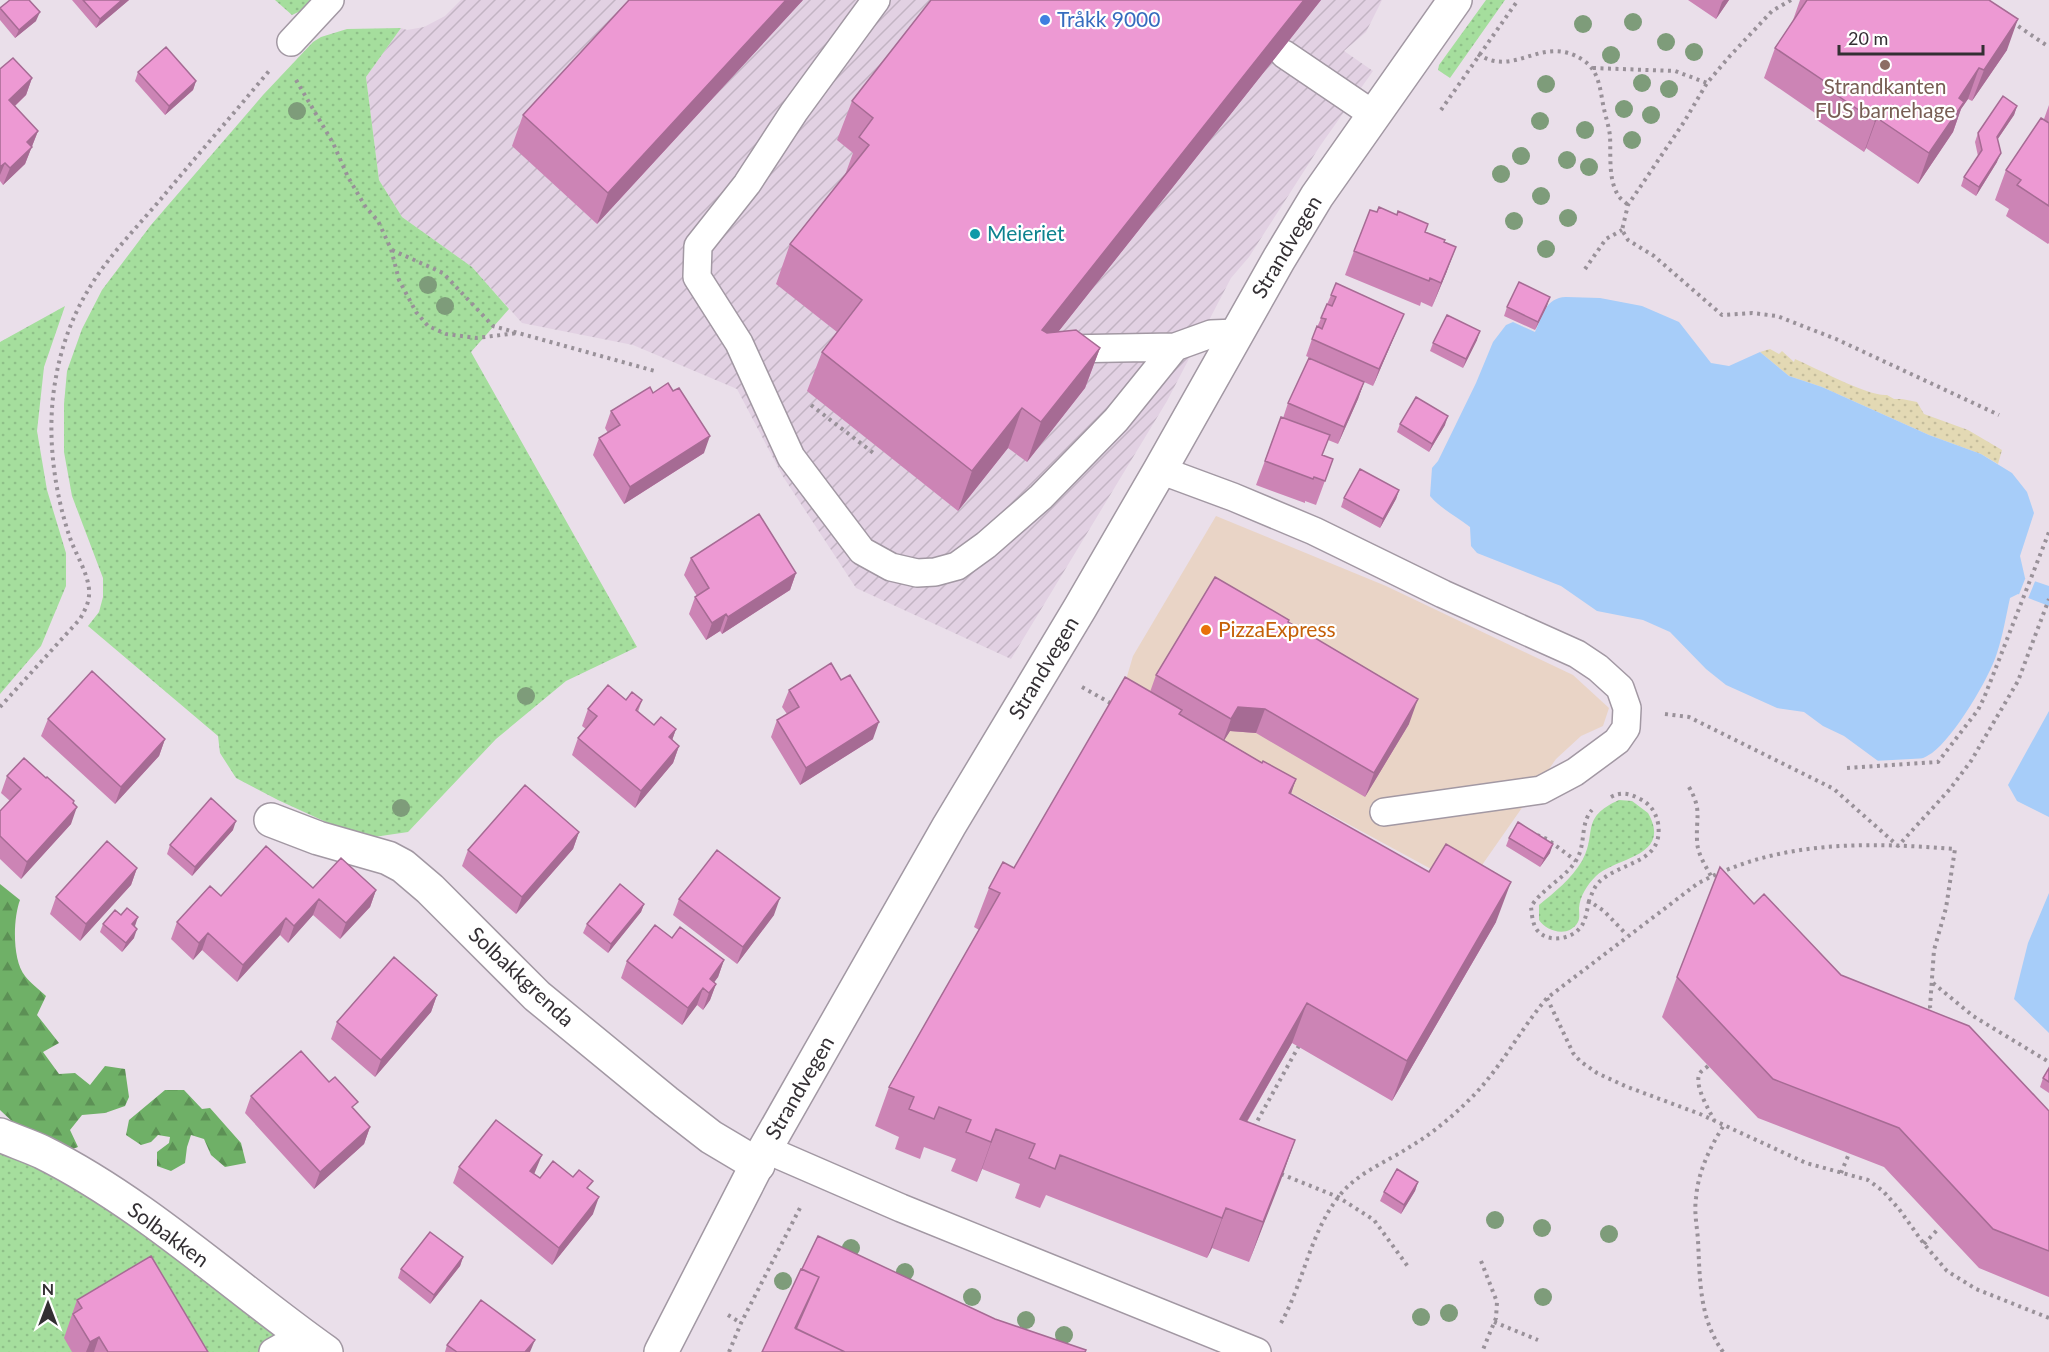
<svg xmlns="http://www.w3.org/2000/svg" width="2049" height="1352" font-family="Lato,sans-serif">
<defs>
<pattern id="industrial-furrows" width="10" height="10" patternUnits="userSpaceOnUse" patternTransform="scale(1.5)"><rect width="10" height="10" fill="#e2d1e3"/><path d="M-1 1l2-2M0 10L10 0M9 11l2-2" fill="none" stroke="#c2b4c3"/></pattern>
<pattern id="grass-dots" width="8" height="8" patternUnits="userSpaceOnUse" patternTransform="scale(1.5)"><rect width="8" height="8" fill="#a5de9d"/><path d="M2 2h.1M6 6h.1" fill="none" stroke="#8ebf88" stroke-width="1.8" stroke-linecap="round"/></pattern>
<pattern id="forest-firs" width="22" height="20" patternUnits="userSpaceOnUse" patternTransform="scale(1.5)"><rect width="22" height="20" fill="#6fb067"/><path d="M5 1l3.5 6h-7zM16 11l3.5 6h-7z" fill="#5c9055"/></pattern>
<pattern id="sand-dots" width="8" height="8" patternUnits="userSpaceOnUse" patternTransform="scale(1.5)"><rect width="8" height="8" fill="#e3d9b4"/><path d="M2 2h.1M6 6h.1" fill="none" stroke="#c3bb9b" stroke-width="1.8" stroke-linecap="round"/></pattern>
</defs>
<rect width="100%" height="100%" fill="#eadfea"/>
<path fill="#e9d4c6" d="M1216,516L1386,586L1573,675L1609,708L1603,726L1581,736L1556,759L1466,888L1120,700L1133,656Z"/>
<path fill="url(#industrial-furrows)" d="M461,0H1382L1366,32L1344,51L1373,71L1320,146L1249,257L1231,278L1167,401L1011,659L856,588L782,475L737,389L633,345L522,323L472,267L402,217L379,180L366,77L401,28L407,30L424,27L445,16Z"/>
<path fill="url(#grass-dots)" d="M275,0H313L307,8L292,15Z
M1486,0H1505L1450,78L1438,70L1439,65Z
M401,28L366,77L379,180L402,217L472,267L509,309L471,352L637,647L566,681L496,739L408,832L374,837L328,823L278,800L236,778L220,753L218,736L88,626L99,612L103,597V578L72,496L64,452V404L67,371L82,329L102,290L151,225L263,95L313,42L321,37L347,29Z
M65,306L44,367L37,431L47,490L66,553V586L41,646L0,694V342Z
M1619,800L1632,801L1648,813C1673,857 1615,857 1596,876C1587,885 1580,896 1579,908C1579,912 1580,918 1578,922C1569,938 1547,932 1539,920V905C1555,892 1571,879 1582,861C1598,833 1579,818 1619,800Z
M0,1145L132,1216L303,1352H0Z"/>
<path fill="url(#forest-firs)" d="M0,884L20,900C13,918 12,960 25,976C30,983 39,989 46,996L37,1015L59,1043L43,1052L59,1074L75,1073L90,1085L105,1066L125,1069L129,1097L125,1106L105,1113L82,1115L70,1130L78,1147L67,1151L17,1126L0,1110Z
M165,1090H184L202,1109L210,1108L241,1143L246,1163L225,1167L211,1155L204,1139L191,1135L187,1147L185,1163L171,1171L157,1166V1152L169,1143L170,1137L158,1135L151,1142L141,1145L126,1135L129,1120Z"/>
<path fill="url(#sand-dots)" d="M1770,349L1779,354L1782,351L1794,362L1795,359C1814,367 1869,397 1887,395L1894,399H1902L1917,402L1924,414L1968,430L2002,450L1998,464L1981,454L1929,435L1822,387L1789,376L1760,352Z"/>
<path fill="#a7cdf9" d="M1566,297L1600,298L1642,306L1679,322L1711,363L1729,366L1760,352L1789,376L1822,387L1929,435L1981,454L2012,473L2027,492L2034,513L2020,556L2025,578L2049,586V606L2018,594L2010,598C2006,616 2003,635 1997,653C1989,679 1954,737 1932,753C1919,762 1904,765 1889,769L1844,736L1823,726L1804,712L1777,708L1726,685L1706,669L1670,632L1643,620L1597,611L1561,586L1477,553L1471,546L1470,527C1456,516 1441,509 1430,496L1432,468L1438,461L1476,383L1493,342L1506,325L1513,322L1535,332C1543,315 1545,298 1566,297Z
M2049,711V817L2017,801L2008,785Z
M2049,893V1033L2014,999L2028,943Z"/>
<path fill="#eadfea" d="M2027,574L2028,576L2036,579L2027,601L2018,597Z
M1929,758L1916,765L1886,771L1874,761Z"/>
<g fill="none" stroke-linecap="round" stroke-linejoin="round">
<defs>
<path id="service" d="M876,0L794,112L747,184L698,246L697,277L739,343L791,457L862,551L891,567L917,573L935,572L957,566L986,545L1041,497L1116,420L1175,347L1211,334L1236,333
M291,42L330,0
M1284,54L1374,115
M1063,349L1175,347
M1160,470L1233,497L1314,531L1443,594L1577,654L1598,668L1620,688L1627,708L1626,728L1617,741L1575,772L1541,790L1384,812
M765,1149L901,1208L1257,1352
M273,1352L303,1335"/>
<path id="minor" d="M271,820L318,838L388,858L403,866L430,889L537,996L666,1102L711,1137L758,1165
M0,1135C14,1141 29,1146 42,1152C143,1202 234,1287 326,1352"/>
<path id="tertiary" d="M661,1352L765,1149L819,1054L949,826L1080,608L1160,470L1279,259L1317,196L1455,0"/>
</defs>
<use href="#service" stroke="#a298a3" stroke-width="30"/>
<use href="#minor" stroke="#a298a3" stroke-width="36"/>
<use href="#tertiary" stroke="#a298a3" stroke-width="36"/>
<path stroke="#999199" stroke-width="4" stroke-dasharray="3 4.5" stroke-linecap="butt" d="M1791,0L1772,11L1729,57L1707,83L1684,122L1628,205L1622,230L1628,240L1654,256L1722,315L1752,313L1777,316L1836,339L1999,415
M2012,22L2049,47
M1478,54C1515,79 1542,33 1583,60C1600,71 1600,91 1604,109C1606,118 1609,127 1610,136C1611,155 1608,179 1618,195C1620,199 1625,202 1628,205
M1593,68L1675,71L1707,83
M296,80L333,143L348,177L365,206L378,221L391,249L399,280L416,312L428,326L446,334L476,338L518,333
M1441,110L1518,0
M392,250L443,273L493,326L655,371
M1585,269L1606,239L1622,230
M811,405L876,455
M1082,687L1112,704
M0,707L80,619C86,608 90,601 89,589C87,571 76,555 70,538C53,488 46,429 56,377C61,348 72,317 87,292C106,258 141,223 166,193C200,152 235,112 269,71
M1665,714L1689,717L1834,789L1898,846L1950,789L1971,761L2018,681L2049,599
M1847,768L1938,762L1978,710L1984,698L2049,532
M1689,787C1702,810 1696,816 1697,840C1697,853 1705,865 1711,876
M1611,797C1620,792 1629,793 1638,798C1649,803 1655,810 1658,823C1664,861 1627,861 1604,878C1595,884 1593,891 1589,901L1604,911L1627,935
M1537,835L1547,839L1576,861
M1589,901C1587,910 1586,921 1580,928C1570,940 1547,943 1537,930C1532,923 1532,914 1531,907C1540,890 1566,878 1577,859C1586,843 1580,823 1592,810
M1933,983L1973,1016L2049,1062
M1547,998L1573,1053L1580,1061L1597,1073L1625,1086L1700,1114L1806,1163L1868,1180L1883,1191L1899,1209L1924,1244L1947,1271L1976,1289L2049,1318
M1708,1066C1705,1069 1702,1070 1700,1073C1693,1084 1709,1110 1714,1120
M1254,1127L1301,1042
M1841,1173L1848,1156
M1281,1174L1338,1197L1374,1220L1409,1268
M1924,1244L1939,1228
M1481,1261L1497,1302L1496,1318L1482,1352
M728,1315L741,1323
M1494,1322L1538,1340
M1281,1323C1304,1282 1310,1232 1340,1195C1356,1174 1386,1162 1408,1148C1430,1135 1451,1118 1469,1100C1500,1070 1519,1031 1547,998L1697,884C1777,840 1866,842 1955,849L1946,908L1934,950L1930,1007L1933,1016
M729,1352L741,1323L801,1206
M1723,1352C1699,1318 1700,1280 1698,1240C1697,1226 1694,1213 1696,1198C1698,1172 1710,1147 1724,1125"/>
<use href="#service" stroke="#fff" stroke-width="27"/>
<use href="#minor" stroke="#fff" stroke-width="33"/>
<use href="#tertiary" stroke="#fff" stroke-width="33"/>
</g>
<g fill="#7e9c7a">
<circle cx="1633" cy="22" r="9"/>
<circle cx="1583" cy="24" r="9"/>
<circle cx="1666" cy="42" r="9"/>
<circle cx="1694" cy="52" r="9"/>
<circle cx="1611" cy="55" r="9"/>
<circle cx="1642" cy="83" r="9"/>
<circle cx="1546" cy="84" r="9"/>
<circle cx="1669" cy="89" r="9"/>
<circle cx="1624" cy="109" r="9"/>
<circle cx="297" cy="111" r="9"/>
<circle cx="1651" cy="115" r="9"/>
<circle cx="1540" cy="121" r="9"/>
<circle cx="1585" cy="130" r="9"/>
<circle cx="1632" cy="140" r="9"/>
<circle cx="1521" cy="156" r="9"/>
<circle cx="1567" cy="160" r="9"/>
<circle cx="1589" cy="167" r="9"/>
<circle cx="1501" cy="174" r="9"/>
<circle cx="1541" cy="196" r="9"/>
<circle cx="1568" cy="218" r="9"/>
<circle cx="1514" cy="221" r="9"/>
<circle cx="1546" cy="249" r="9"/>
<circle cx="428" cy="285" r="9"/>
<circle cx="445" cy="306" r="9"/>
<circle cx="526" cy="696" r="9"/>
<circle cx="401" cy="808" r="9"/>
<circle cx="1495" cy="1220" r="9"/>
<circle cx="1542" cy="1228" r="9"/>
<circle cx="1609" cy="1234" r="9"/>
<circle cx="851" cy="1248" r="9"/>
<circle cx="905" cy="1272" r="9"/>
<circle cx="783" cy="1281" r="9"/>
<circle cx="972" cy="1297" r="9"/>
<circle cx="1543" cy="1297" r="9"/>
<circle cx="1449" cy="1313" r="9"/>
<circle cx="1421" cy="1317" r="9"/>
<circle cx="1026" cy="1320" r="9"/>
<circle cx="1064" cy="1335" r="9"/>
</g>
<path fill="#cc84b5" d="M72,0H129L96,28Z
M803,0L597,224L512,146L523,115Z
M1321,0L1058,332L1100,348L1085,388L1027,462L1008,448L958,511L807,391L822,352L837,332L776,284L790,244L845,175L853,153L837,140L852,101Z
M1688,0H1729L1716,19Z
M1800,0H1989L2007,50L1972,101L1968,99L1961,109L1953,132L1918,184L1866,148L1864,152L1814,118L1815,113L1764,78L1775,48L1792,23Z
M0,8L36,21L15,38L0,20Z
M0,69L32,78L26,95L15,106L38,131L25,164L3,185L0,181Z
M138,72L196,81L193,90L165,115L135,81Z
M2049,105V243L2048,244L2006,216L2009,209L1995,200L2006,170L2044,119Z
M2017,106L2014,115L1997,140V162L1976,196L1961,186L1964,177L1978,156L1975,142L1978,133Z
M1425,232L1444,242L1447,271L1432,307L1421,302L1420,306L1345,275L1354,251Z
M1331,295L1404,314L1397,330L1373,386L1364,382L1358,399L1338,444L1328,440L1322,455L1333,459L1316,505L1305,501V503L1256,485L1281,417L1283,418L1288,403L1330,367L1306,356L1312,339Z
M1547,306L1535,330L1504,316L1507,307Z
M1477,340L1463,368L1430,351L1433,343Z
M673,391L704,453L624,504L593,455L599,438L608,433L605,428L611,411L653,393Z
M1400,424L1445,425L1429,452L1397,432Z
M1399,490L1396,499L1380,528L1341,507L1344,498Z
M691,558L796,573L790,590L722,634L720,631L706,640L689,614L695,597L697,596L684,575Z
M1288,622L1409,724L1365,797L1256,733L1230,731L1224,740L1262,763L1296,779L1291,794L1496,922L1392,1101L1292,1043L1247,1122L1295,1140L1249,1262L1212,1248L1207,1258L1046,1195L1040,1208L1015,1198L1020,1184L982,1169L977,1182L951,1171L956,1159L924,1147L920,1159L895,1149L899,1137L875,1126L889,1087L979,930L974,927L989,888L1014,868L1150,692L1156,675Z
M841,680L873,739L800,785L771,737L777,720L787,714L782,707L789,690Z
M626,700H642L638,712L654,725L676,729L672,740L679,746L673,763L635,808L572,755L578,738L586,729L582,726L588,709Z
M48,719L165,739L159,756L115,804L41,736Z
M7,776L73,804L71,824L21,879L0,859V811L10,801L1,793Z
M233,830L192,876L167,854L170,845Z
M579,832L573,849L516,914L462,866L468,850Z
M1509,838L1550,853L1540,867L1506,846Z
M137,868L131,885L80,941L50,914L56,897Z
M313,888L376,890L370,907L340,939L313,915L288,943L280,935L237,982L202,950L193,960L171,939L177,922L221,896Z
M679,899L774,915L737,964L673,915Z
M644,904L641,912L608,953L583,933L587,924Z
M1754,904L1841,975L2049,1111V1297L1979,1268L1884,1167L1758,1118L1662,1017L1677,977Z
M103,924L134,927V938L122,952L100,932Z
M672,938L724,960L718,977L714,982L716,984L710,1000L703,1010L697,1005L682,1025L621,978L627,961Z
M437,995L431,1012L375,1077L331,1039L337,1022Z
M2049,1068V1093L2040,1087L2043,1078Z
M251,1096L370,1127L364,1144L314,1189L245,1113Z
M459,1167L535,1172L534,1174L540,1178L590,1190L593,1214L552,1265L453,1183Z
M1418,1182L1415,1191L1401,1214L1380,1201L1384,1192Z
M463,1257L460,1266L430,1304L398,1278L401,1269Z
M77,1300L208,1352H72L64,1338Z
M447,1345L530,1352H445Z"/>
<path fill="#a66b94" d="M122,0H129L96,28L100,19Z
M786,0H803L597,224L608,193Z
M1304,0H1321L1028,370L1042,330Z
M1724,0H1729L1716,19L1722,2Z
M40,12L36,21L15,38L19,30Z
M2018,19L2007,50L1972,101L1984,70Z
M1979,68L1968,99L1961,109L1953,132L1918,184L1929,153L1959,98Z
M32,78L26,95L3,117L9,100Z
M196,81L193,90L165,115L169,106Z
M2017,106L2014,115L1993,146L1997,137Z
M1877,118L1866,148L1864,152L1875,121Z
M38,131L25,164L3,185L10,168L27,142Z
M2001,153L1997,162L1976,196L1979,187Z
M5,163L0,175V167Z
M1456,247L1447,271L1432,307L1441,283Z
M1550,297L1547,306L1535,330L1538,322Z
M1404,314L1397,330L1373,386L1379,369Z
M1480,331L1477,340L1463,368L1466,359Z
M1100,348L1085,388L1027,462L1041,422Z
M1364,382L1358,399L1338,444L1344,427Z
M1022,408L1008,448L958,511L972,471Z
M1448,416L1445,425L1429,452L1432,444Z
M710,436L704,453L624,504L630,487Z
M1399,490L1396,499L1380,528L1383,519Z
M796,573L790,590L722,634L728,617Z
M726,614L720,631L706,640L712,623Z
M1418,699L1409,724L1365,797L1374,773Z
M1238,707L1265,709L1256,733L1230,731L1222,744L1231,719Z
M879,722L873,739L800,785L806,768Z
M676,729L670,746L669,737Z
M165,739L159,756L115,804L121,787Z
M679,746L673,763L635,808L641,791Z
M1296,779L1282,819L1289,793Z
M74,801L69,816L77,807L71,824L21,879L27,862Z
M236,821L233,830L192,876L195,867Z
M579,832L573,849L516,914L522,897Z
M1553,844L1550,853L1540,867L1544,859Z
M137,868L131,885L80,941L86,924Z
M1511,882L1496,922L1392,1101L1407,1061Z
M376,890L370,907L340,939L346,923Z
M780,898L774,915L737,964L743,947Z
M319,899L313,915L288,943L294,926Z
M644,904L641,912L608,953L611,944Z
M138,917L135,926L129,933L132,924Z
M286,918L280,935L237,982L243,965Z
M137,929L134,938L122,952L126,943Z
M208,933L202,950L193,960L199,943Z
M724,960L718,977L707,992L710,979Z
M716,984L710,1000L703,1010L709,993Z
M703,988L697,1005L682,1025L688,1008Z
M437,995L431,1012L375,1077L381,1060Z
M1307,1003L1292,1043L1225,1159L1240,1119Z
M370,1127L364,1144L314,1189L320,1172Z
M996,1129L982,1169L977,1182L991,1142Z
M1295,1140L1281,1180L1249,1262L1263,1222Z
M542,1155L535,1172L524,1187L530,1171Z
M1418,1182L1415,1191L1401,1214L1404,1205Z
M599,1197L593,1214L552,1265L559,1248Z
M1226,1208L1212,1248L1207,1258L1222,1218Z
M463,1257L460,1266L430,1304L434,1295Z
M99,1337L94,1352H86L90,1342Z
M535,1340L530,1352H525Z"/>
<path fill="#ed99d3" stroke="#a66b94" stroke-width="1.5" d="M10,0H29L40,12L19,30L0,8Z
M83,0H122L100,19Z
M629,0H786L608,193L523,115Z
M931,0H1304L1042,330L1047,333L1076,330L1100,348L1041,422L1022,408L972,471L822,352L862,300L790,244L869,145L859,137L873,118L852,101Z
M1807,0H1989L2018,19L1984,70L1979,68L1959,98L1964,102L1929,153L1877,118L1875,121L1825,87L1827,83L1775,48Z
M166,47L196,81L169,106L138,72Z
M13,58L32,78L9,100L38,131L27,142L32,147L10,168L5,163L0,167V69Z
M2003,96L2017,106L1997,137L2001,153L1979,187L1964,177L1982,150L1978,133Z
M2041,118L2049,123V206L2017,185L2021,180L2006,170Z
M1379,207L1397,215L1398,211L1428,224L1425,232L1445,240L1444,242L1456,247L1441,283L1430,278L1429,281L1354,251L1370,210L1377,212Z
M1519,282L1550,297L1538,322L1507,307Z
M1336,283L1404,314L1379,369L1312,339L1317,326L1322,329L1326,319L1321,318L1327,304L1332,306L1336,297L1331,295Z
M1447,315L1480,331L1466,359L1433,343Z
M1309,358L1364,382L1344,427L1288,403Z
M668,383L673,391L679,388L710,436L630,487L599,438L620,425L611,411L650,387L653,393Z
M1416,397L1448,416L1432,444L1400,424Z
M1281,417L1330,435L1322,455L1333,459L1325,481L1314,477L1313,479L1265,461Z
M1360,469L1399,490L1383,519L1344,498Z
M759,514L796,573L728,617L726,614L712,623L695,597L709,588L691,558Z
M1215,577L1289,620L1288,622L1418,699L1374,773L1265,709L1238,707L1231,719L1156,675Z
M831,663L841,680L850,675L879,722L806,768L777,720L799,707L789,690Z
M92,671L165,739L121,787L48,719Z
M1125,677L1182,710L1179,714L1262,763L1263,761L1296,779L1289,793L1429,872L1446,844L1511,882L1407,1061L1307,1003L1240,1119L1295,1140L1263,1222L1226,1208L1222,1218L1060,1155L1055,1169L1029,1158L1035,1144L996,1129L991,1142L966,1132L971,1120L939,1107L934,1119L909,1109L914,1097L889,1087L1000,893L989,888L1003,862L1014,868Z
M608,685L626,700L632,692L642,700L636,710L654,725L661,717L676,729L669,737L679,746L641,791L578,738L597,716L588,709Z
M24,758L46,778L47,777L74,801L73,803L77,807L27,862L0,836V811L21,789L7,776Z
M525,785L579,832L522,897L468,850Z
M211,798L236,821L195,867L170,845Z
M1518,822L1553,844L1544,859L1509,838Z
M107,841L137,868L86,924L56,897Z
M266,846L313,888L341,858L376,890L346,923L319,899L294,926L286,918L243,965L208,933L199,943L177,922L210,886L221,896Z
M717,850L780,898L743,947L679,899Z
M1720,867L1754,904L1764,894L1841,975L1969,1026L2049,1111V1251L1993,1229L1899,1128L1773,1079L1677,977Z
M620,884L644,904L611,944L587,924Z
M127,908L138,917L132,924L137,929L126,943L103,924L115,910L121,915Z
M655,925L672,938L680,927L724,960L710,979L716,984L709,993L703,988L688,1008L627,961Z
M394,957L437,995L381,1060L337,1022Z
M301,1051L329,1082L335,1077L358,1102L352,1107L370,1127L320,1172L251,1096Z
M2049,1068V1082L2043,1078Z
M496,1120L542,1155L530,1171L540,1178L553,1161L573,1177L579,1170L593,1181L587,1188L599,1197L559,1248L459,1167Z
M1397,1169L1418,1182L1404,1205L1384,1192Z
M430,1232L463,1257L434,1295L401,1269Z
M818,1236L995,1319L1086,1350L1085,1352H845L796,1329L819,1277L802,1269Z
M151,1256L208,1352H108L99,1337L90,1342L73,1314L82,1308L77,1300Z
M801,1269L819,1277L795,1328L845,1352H762Z
M481,1300L535,1340L525,1352H457L447,1345Z"/>
<circle fill="#3f7fe0" stroke="#fff" stroke-width="2" cx="1045" cy="20" r="6"/>
<circle fill="#8d6e63" stroke="#fff" stroke-width="2" cx="1885" cy="65" r="6"/>
<circle fill="#0f9aa8" stroke="#fff" stroke-width="2" cx="975" cy="234" r="6"/>
<circle fill="#e8710a" stroke="#fff" stroke-width="2" cx="1206" cy="630" r="6"/>
<g text-anchor="middle" stroke-width="4.5" stroke-linejoin="round" paint-order="stroke">
<g font-size="21" fill="#366cbe" stroke="#fff" text-anchor="start">
<text x="1057" y="27">Tråkk 9000</text>
</g>
<g font-size="21" fill="#785e54" stroke="#fff">
<text x="1885" y="94">Strandkanten<tspan x="1885" dy="24">FUS barnehage</tspan></text>
</g>
<g font-size="21" fill="#0d838f" stroke="#fff" text-anchor="start">
<text x="987" y="241">Meieriet</text>
</g>
<g font-size="21" fill="#332f33" stroke="#fff">
<text transform="translate(1287 247) rotate(-59)" y="7">Strandvegen</text>
<text transform="translate(1044 668) rotate(-59)" y="7">Strandvegen</text>
<text transform="translate(521 977) rotate(43)" y="7">Solbakkgrenda</text>
<text transform="translate(800 1088) rotate(-60)" y="7">Strandvegen</text>
<text transform="translate(168 1235) rotate(36)" y="7">Solbakken</text>
</g>
<g font-size="21" fill="#c56008" stroke="#fff" text-anchor="start">
<text x="1218" y="637">PizzaExpress</text>
</g>
</g>
<g transform="translate(48 1304)" stroke="#ffffff" stroke-width="4.5" paint-order="stroke">
<path d="M0-4.5L10 22L0 15L-10 22Z" fill="#332f33"/>
<text y="-9" font-size="16" font-weight="bold" text-anchor="middle" fill="#332f33">N</text>
</g>
<path d="M1839 45v9h144v-9" fill="none" stroke="#332f33" stroke-width="3"/>
<text x="1848" y="45" font-size="18" fill="#332f33" stroke="#ffffff" stroke-width="4.5" paint-order="stroke">20 m</text>
</svg>
